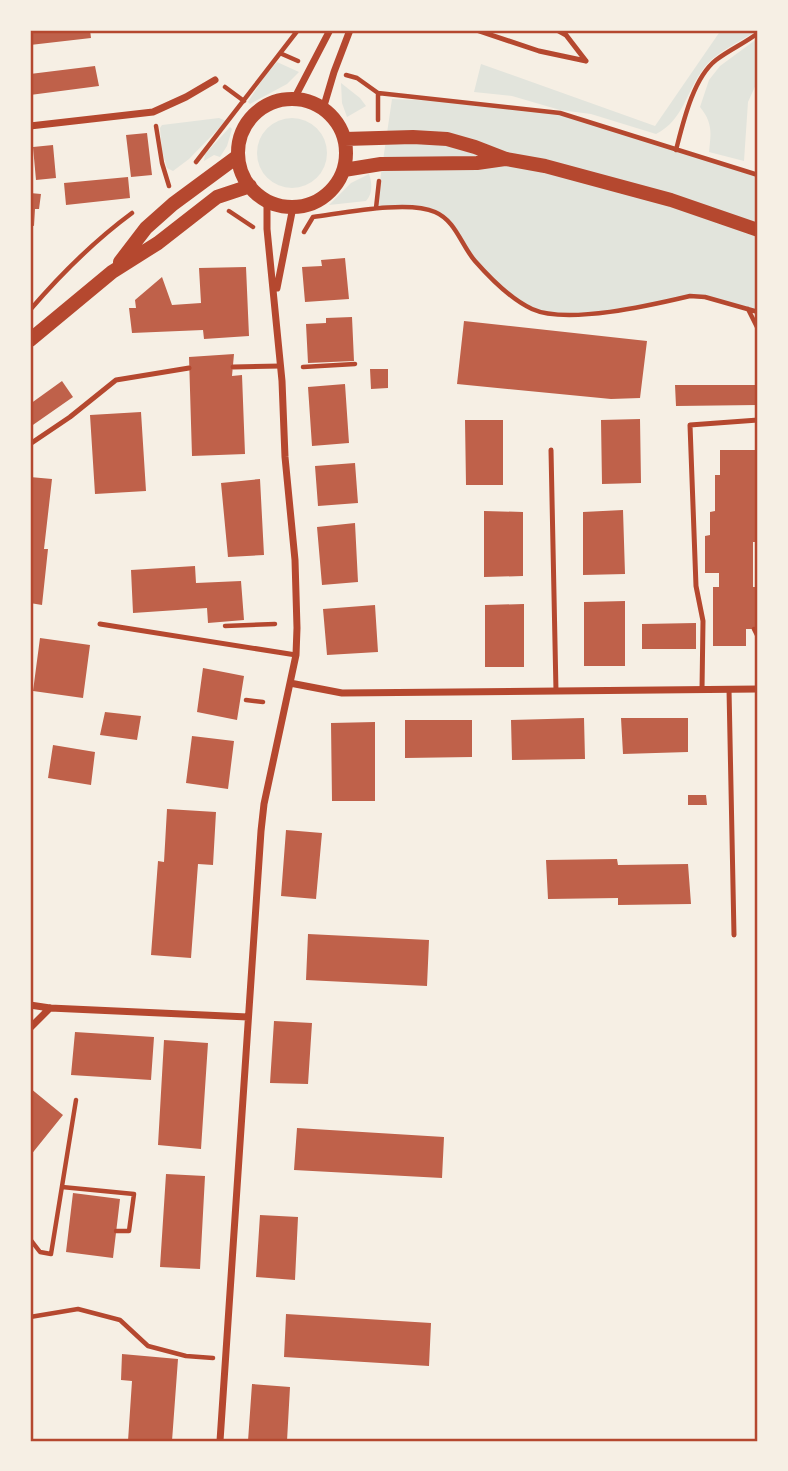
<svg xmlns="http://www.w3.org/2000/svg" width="788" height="1471" font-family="'Varela Round',sans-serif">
<rect width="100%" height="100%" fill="#f6efe4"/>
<path fill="#e2e4dc" d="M721,30H758C740,42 716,52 704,68C686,91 684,120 656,134L591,114L560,110L512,96L474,92L481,64L655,126Z
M758,38V80L748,102L744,161L709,152C711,133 713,123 700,107L709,80L720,66Z
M277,62L299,72L287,84L250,104L248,102L266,74Z
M341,83L360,98L366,106L347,117L342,103Z
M392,99L485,103L560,113L758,175V312L705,297L690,296C653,303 565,325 532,309C511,299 489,278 475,261C458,241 456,221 430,210C415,204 392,208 376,208Z
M219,118L226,121L189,159L173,171L167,168L162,151L160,128L162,125Z
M257 153a35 35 0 1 1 70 0a35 35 0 1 1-70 0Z
M230,127L232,129L227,146L220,157L214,155L204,161L205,154Z
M369,174C372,182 373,194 366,201L329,205L351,183Z"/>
<path fill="#bf614a" d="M30,30H90L91,38L30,45Z
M95,66L99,86L30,95V74Z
M147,133L152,175L131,177L126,135Z
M53,145L56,178L36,180L33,147Z
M128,177L130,198L66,205L64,183Z
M30,193L41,194L39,209H35L34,226L30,225Z
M345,258L349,299L305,302L302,267L322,266L321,260Z
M246,267L249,336L204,339L203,330L132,333L129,308H136L135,300L162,277L172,305L201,303L199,268Z
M352,317L354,361L308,363L306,324L326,323V318Z
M464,321L647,341L640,398L611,399L457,384Z
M234,354L232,376L242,375L245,454L192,456L189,357Z
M370,369H388V388L371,389Z
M62,381L73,397L30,427V404Z
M345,384L349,443L312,446L308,387Z
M675,385H758V405L676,406Z
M141,412L146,491L95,494L90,415Z
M640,419L641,483L602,484L601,420Z
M465,420H503V485H466Z
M720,450H758V542H753V587H758V629H746V646H713V587H719V573H705V536L710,535V512L715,511V475H720Z
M355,463L358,503L318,506L315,466Z
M30,477L52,479L44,549H48L42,605L30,603Z
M260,479L264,555L228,557L221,483Z
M623,510L625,574L583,575V512Z
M484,511L523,512V576L484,577Z
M355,523L358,582L322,585L317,527Z
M195,566L196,583L241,581L244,620L208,623L207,608L133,613L131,570Z
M625,601V666H584V602Z
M524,604V667H485V605Z
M375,605L378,652L327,655L323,609Z
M696,623V649H642V624Z
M40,638L90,645L83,698L33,691Z
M203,668L244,676L237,720L197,712Z
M105,712L141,716L137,740L100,735Z
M584,718L585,759L512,760L511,720Z
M621,718H688V752L623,754Z
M405,720H472V757L405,758Z
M375,722V801H332L331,723Z
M192,736L234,741L228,789L186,783Z
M53,745L95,752L91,785L48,778Z
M688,795H706L707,805H688Z
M167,809L216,812L213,865L198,864L191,958L151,955L158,861L164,862Z
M286,830L322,833L316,899L281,896Z
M617,859L618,865L688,864L691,904L618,905V898L548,899L546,860Z
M308,934L429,940L427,986L306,980Z
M274,1021L312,1023L308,1084L270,1083Z
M75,1032L154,1037L151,1080L71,1075Z
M164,1040L208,1043L201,1149L158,1145Z
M30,1088L63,1115L30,1156Z
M297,1128L444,1137L442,1178L294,1170Z
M166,1174L205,1176L200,1269L160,1267Z
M73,1193L120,1199L113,1258L66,1252Z
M260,1215L298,1217L295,1280L256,1277Z
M286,1314L431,1323L429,1366L284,1357Z
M122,1354L178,1359L172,1441H128L132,1381L121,1380Z
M252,1384L290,1387L287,1441H248Z"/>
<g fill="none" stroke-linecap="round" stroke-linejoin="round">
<path stroke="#b5482f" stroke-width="4.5" d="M282,54L298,61
M346,75L357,78L378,93
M225,87L244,101
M378,120V93L560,113L758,175
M156,126L162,163L169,186
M676,150C683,123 693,78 716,60C729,50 745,43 758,33
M196,162L298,30
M376,208L379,181
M229,211L253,227
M304,232L313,217C344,213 408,200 435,212C456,221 461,245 475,261C490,278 510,299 532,309C567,325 652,305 690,296L705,297L758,312
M748,309L758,329
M30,310C61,274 94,241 132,213
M303,367L355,364
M225,626L275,624
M754,629L758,637
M246,700L263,702
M62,1187L134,1194L129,1231H116
M30,1239L40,1252L51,1254L76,1100
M30,1317L78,1309L120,1320L148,1346L186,1356L213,1358"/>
<path stroke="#b5482f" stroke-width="5" d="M476,30L539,51L586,61
M557,30L566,35L586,61
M233,367L281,366
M30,444L70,417L116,380L189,368
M551,450L556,691
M100,624L296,655
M702,689L703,621L696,586L690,425L758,420
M729,689L734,935"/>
<path stroke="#b5482f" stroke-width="7" d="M294,99L330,30
M323,109L334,72L350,30
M30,126L153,112L186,97L215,80
M277,288L293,207
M290,683L342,693L758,689
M30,1005L50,1008L248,1017
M30,1028L50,1008
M220,1441L261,831L264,804L296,655L297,628L295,560L285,457L282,381L267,229V201"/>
<path stroke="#b5482f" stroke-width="14" d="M238 153a54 54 0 1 1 108 0a54 54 0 1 1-108 0Z
M345,139L413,137L447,139L475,147L506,159L545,166L671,200L758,230
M344,170L381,164L477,163L505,159
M120,262L146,228L173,204L238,156
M30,340L112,272L158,243L217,197L250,186"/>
</g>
<rect width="788" height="1471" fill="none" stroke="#f6efe4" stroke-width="63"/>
<rect x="32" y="32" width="724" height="1408" fill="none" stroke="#b5482f" stroke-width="2.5"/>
</svg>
